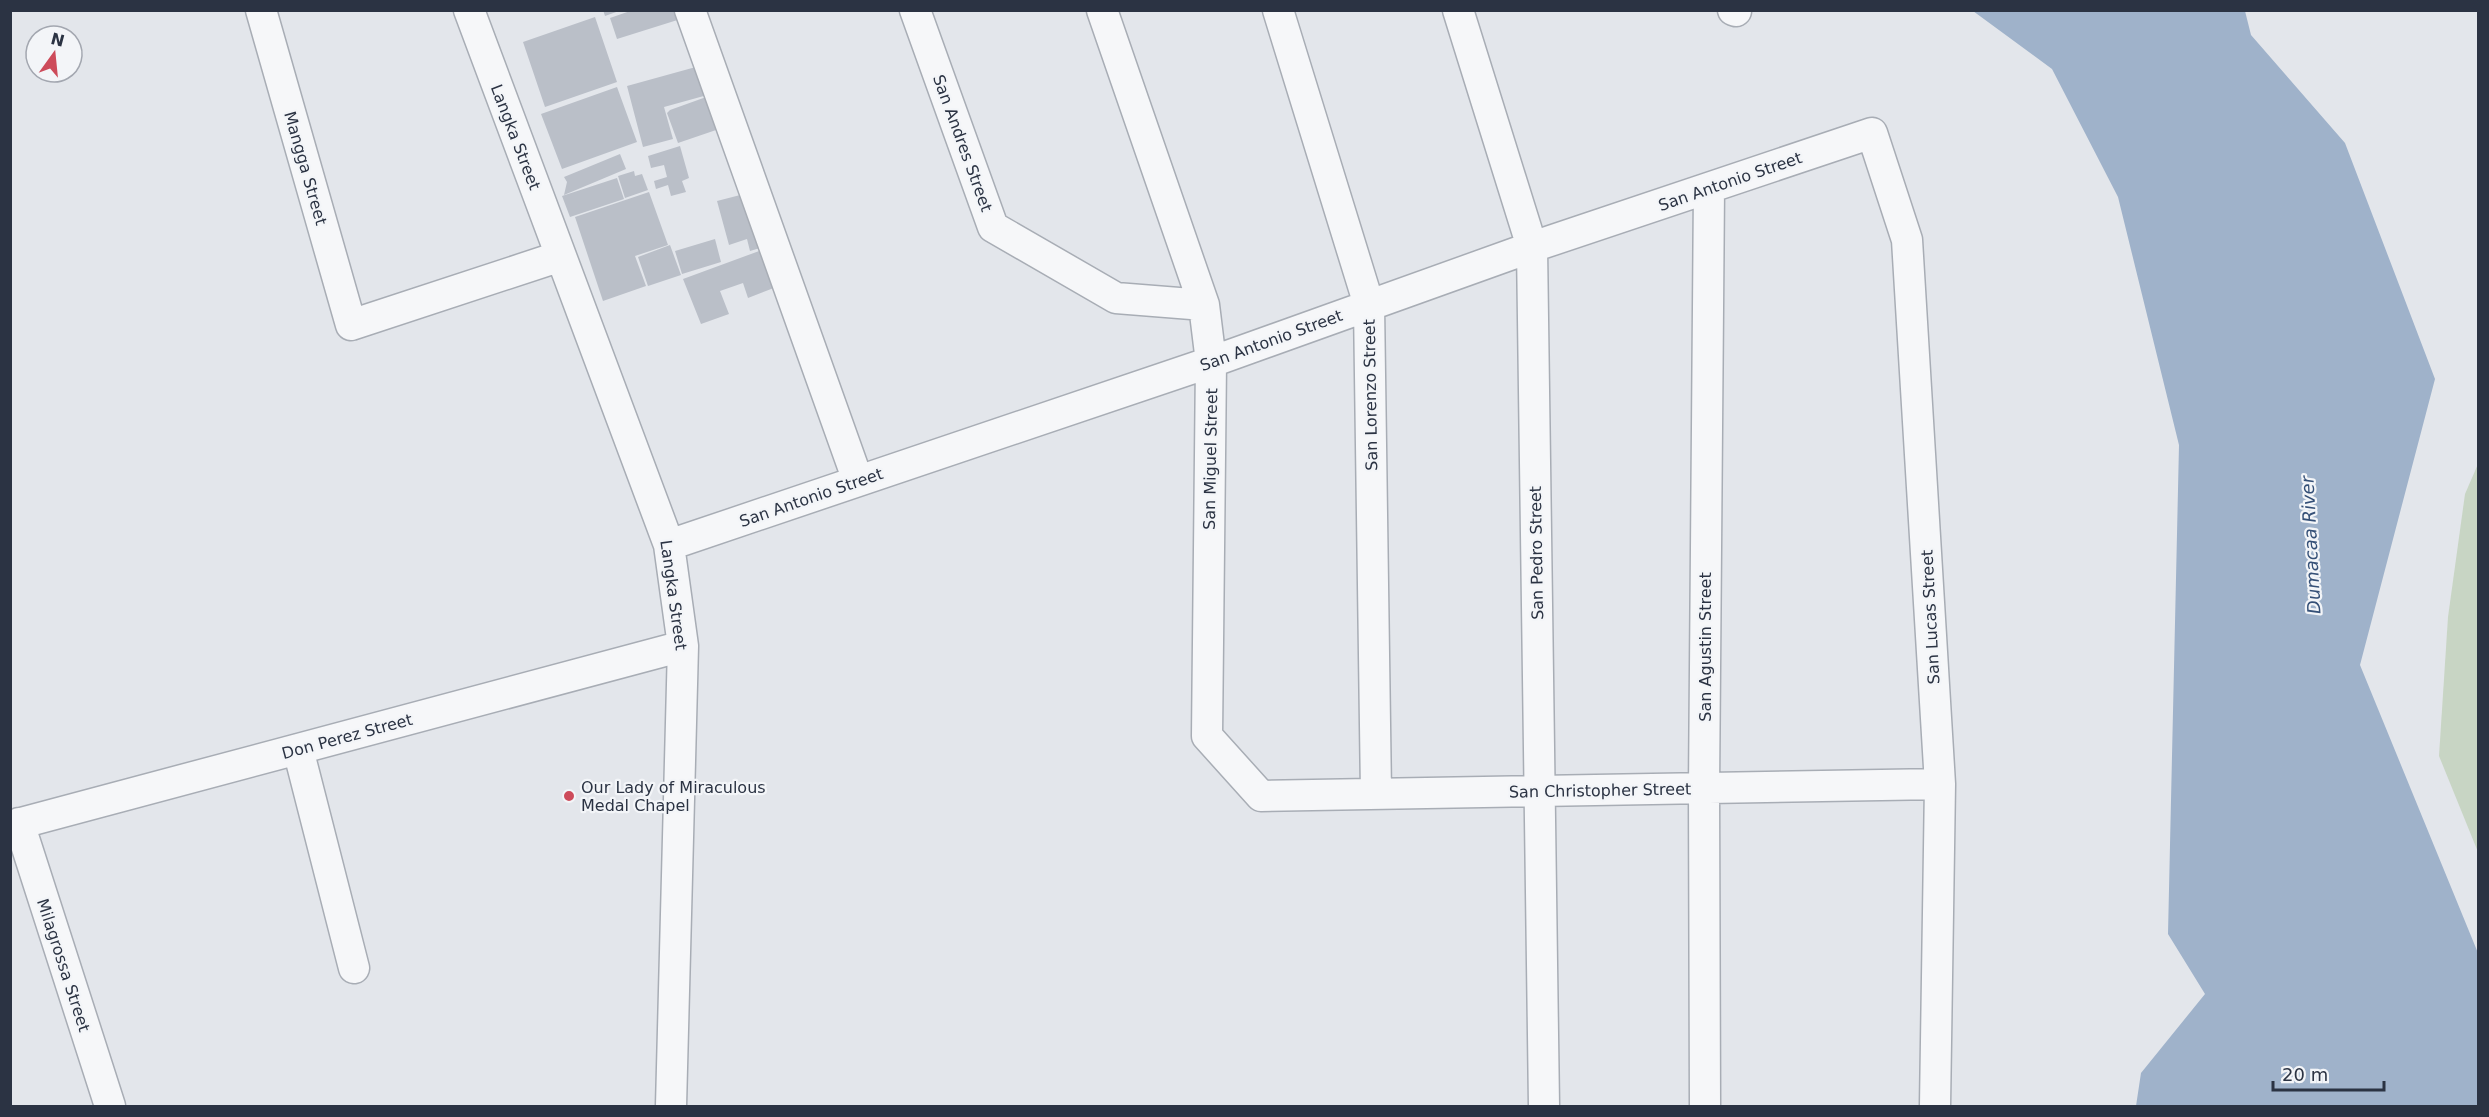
<svg xmlns="http://www.w3.org/2000/svg" width="2489" height="1117" font-family="'DejaVu Sans',sans-serif">
<rect width="100%" height="100%" fill="#e3e6eb"/>
<path fill="#c8d5c4" d="M2478,464V852L2439,756L2448,617L2465,494Z"/>
<path fill="#9fb2ca" d="M1973,11H2245L2251,35L2345,143L2435,379L2360,665L2478,953V1106H2136L2141,1073L2205,994L2168,934L2179,445L2118,197L2052,69Z"/>
<path fill="#babfc8" d="M603,10H619V11L605,16Z
M633,10H685L687,17L617,39L610,18Z
M595,17L617,82L545,107L523,42Z
M703,65L711,94L664,107L673,139L643,147L627,86Z
M617,87L637,142L562,169L541,114Z
M709,96L719,129L678,143L667,113L670,110Z
M680,146L689,178L682,181L686,192L671,196L668,185L656,189L654,181L667,177L664,165L651,168L648,156Z
M620,154L626,169L564,195L567,182L564,177Z
M634,171L635,176L642,174L648,190L625,198L618,176Z
M617,178L624,199L570,217L562,196Z
M649,192L668,245L635,256L646,286L603,301L575,217Z
M748,193L760,248L750,251L747,239L729,245L717,201Z
M715,239L721,262L682,274L675,251Z
M670,245L681,275L648,286L638,257Z
M770,247L784,284L748,298L743,283L720,291L729,314L701,324L683,279Z"/>
<g fill="none" stroke-linecap="round" stroke-linejoin="round">
<defs>
<path id="street" d="M261,10L351,325L561,256
M469,10L669,545L683,646L671,1106
M690,10L858,481
M915,10L993,227L1116,298L1204,305
M1102,10L1204,305L1211,362L1207,736L1261,796L1940,784
M1278,10L1369,305L1376,794
M1458,10L1532,247L1544,1106
M1733,10L1736,11
M669,545L1211,362L1532,247L1872,133L1907,240L1940,784L1935,1106
M298,749L354,968
M19,823L110,1106
M10,826L683,646
M1705,1106L1704,789L1709,188"/>
</defs>
<use href="#street" stroke="#a8adb5" stroke-width="33"/>
<use href="#street" stroke="#f6f7f9" stroke-width="30"/>
</g>
<circle fill="#cd4b5a" stroke="#f3f5f8" stroke-width="2" cx="569" cy="796" r="6"/>
<g text-anchor="middle" stroke-width="4.5" stroke-linejoin="round" paint-order="stroke">
<g font-size="16" fill="#2b3343" stroke="#f3f5f8">
<text transform="translate(516 137) rotate(69)" y="6">Langka Street</text>
<text transform="translate(963 143) rotate(70)" y="6">San Andres Street</text>
<text transform="translate(306 168) rotate(74)" y="6">Mangga Street</text>
<text transform="translate(1730 181) rotate(-19)" y="6">San Antonio Street</text>
<text transform="translate(1271 340) rotate(-20)" y="6">San Antonio Street</text>
<text transform="translate(1370 395) rotate(-91)" y="6">San Lorenzo Street</text>
<text transform="translate(1210 459) rotate(-89)" y="6">San Miguel Street</text>
<text transform="translate(811 497) rotate(-19)" y="6">San Antonio Street</text>
<text transform="translate(1536 553) rotate(-91)" y="6">San Pedro Street</text>
<text transform="translate(674 595) rotate(82)" y="6">Langka Street</text>
<text transform="translate(1930 617) rotate(-93)" y="6">San Lucas Street</text>
<text transform="translate(1705 647) rotate(-90)" y="6">San Agustin Street</text>
<text transform="translate(347 736) rotate(-15)" y="6">Don Perez Street</text>
<text transform="translate(1600 790) rotate(-1)" y="6">San Christopher Street</text>
<text transform="translate(64 965) rotate(72)" y="6">Milagrossa Street</text>
</g>
<g font-size="16" fill="#2b3343" stroke="#f3f5f8" text-anchor="start">
<text x="581" y="793">Our Lady of Miraculous<tspan x="581" dy="18">Medal Chapel</tspan></text>
</g>
<g font-size="18" font-style="italic" fill="#355077" stroke="#f3f5f8">
<text transform="translate(2311 545) rotate(-93)" y="6">Dumacaa River</text>
</g>
</g>
<rect width="2489" height="1117" fill="none" stroke="#2b3343" stroke-width="24"/>
<g transform="translate(54 54) rotate(15)"><circle r="28" fill="#f3f5f8" stroke="#a3a7b0" stroke-width="1.5"/>
<path d="M0-4.5L10 22L0 15L-10 22Z" fill="#cd4b5a"/>
<text y="-9" font-size="16" font-weight="bold" text-anchor="middle" fill="#2b3343">N</text>
</g>
<path d="M2273 1081v9h111v-9" fill="none" stroke="#2b3343" stroke-width="3"/>
<text x="2282" y="1081" font-size="18" fill="#2b3343" stroke="#f3f5f8" stroke-width="4.5" paint-order="stroke">20 m</text>
</svg>
